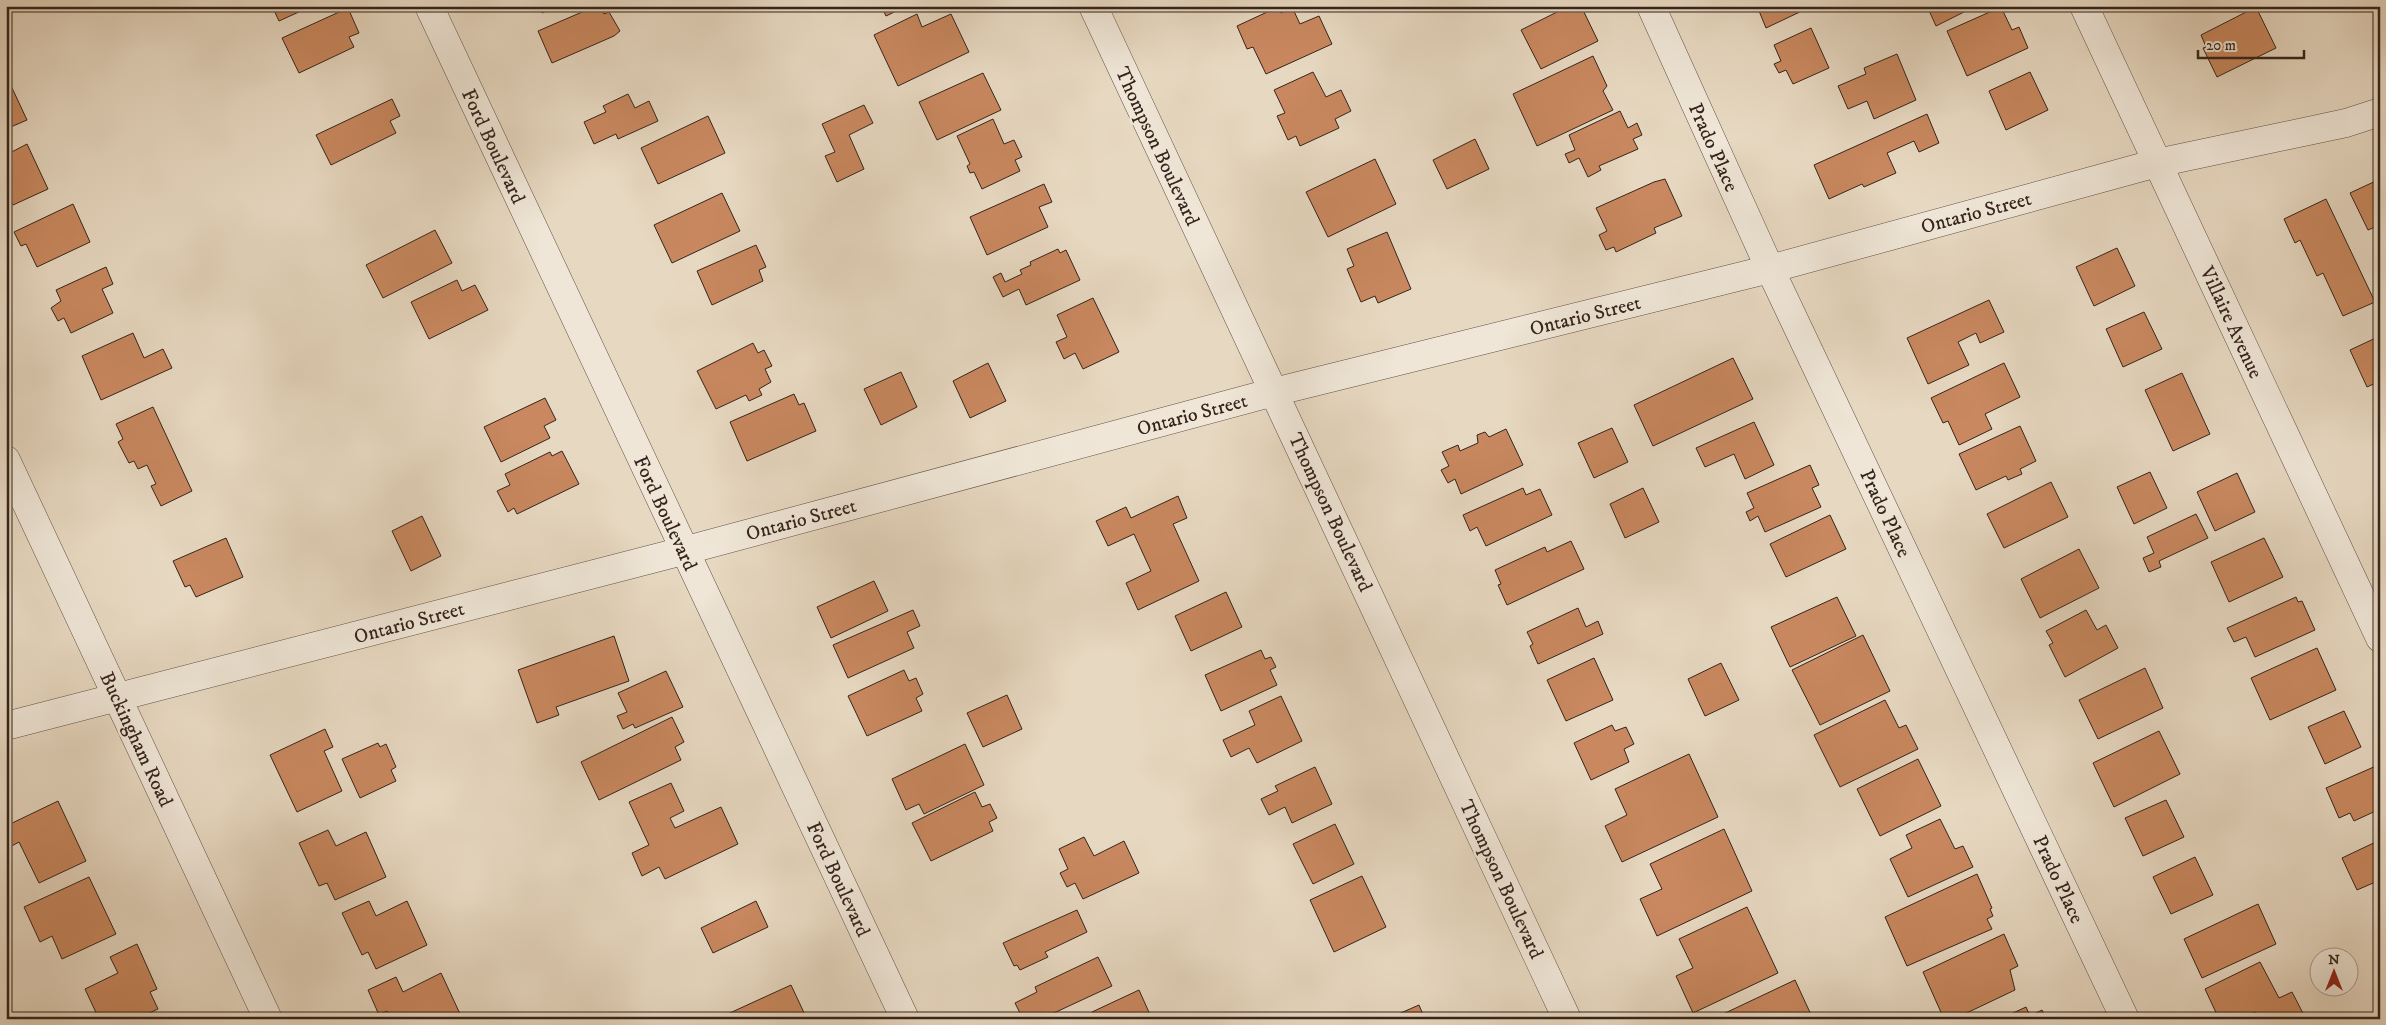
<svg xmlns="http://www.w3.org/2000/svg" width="2386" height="1025" font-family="'IM FELL DW Pica',serif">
<rect width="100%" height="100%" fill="#e7d8c1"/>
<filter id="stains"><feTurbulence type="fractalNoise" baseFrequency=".004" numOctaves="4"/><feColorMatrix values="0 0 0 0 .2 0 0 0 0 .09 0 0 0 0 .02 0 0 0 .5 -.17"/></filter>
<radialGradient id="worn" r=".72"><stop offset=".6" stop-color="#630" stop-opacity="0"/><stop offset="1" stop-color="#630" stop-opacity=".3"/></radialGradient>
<path fill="#c9885f" stroke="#35241c" d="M272,6H312L279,21Z
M539,6H557L542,13Z
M596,6H601L604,14L609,12L620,31L614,36L552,63L538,31Z
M881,6H907L886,16Z
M1569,6H1581L1598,41L1541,69L1521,30Z
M1757,6H1803L1804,10L1766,28Z
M1927,6H1976L1936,26Z
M1278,7L1281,13L1292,7L1300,24L1319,16L1332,44L1266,74L1253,47L1247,49L1237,26Z
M2001,7L2012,30L2019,27L2028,48L1967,76L1947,31Z
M2256,7L2276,48L2217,77L2203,48L2206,47L2201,35Z
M348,8L359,33L349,37L354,47L299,73L282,38Z
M917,14L922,27L951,14L969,52L898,86L874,35Z
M1811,28L1829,68L1793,84L1786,70L1779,73L1774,64L1781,61L1774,45Z
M1897,54L1916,100L1874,119L1867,101L1848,109L1838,86L1866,74L1864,68Z
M1593,56L1607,86L1603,91L1613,110L1537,146L1513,94Z
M1313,72L1326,97L1341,90L1351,111L1335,119L1339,128L1300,146L1296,136L1288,140L1277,116L1285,113L1274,90Z
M2030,72L2048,110L2006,130L1989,91Z
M983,73L1001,110L937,140L919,102Z
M6,75L27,120L6,129Z
M628,94L635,108L649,101L658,121L618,139L616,134L594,144L584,122L606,112L603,106Z
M392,99L400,116L390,121L396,133L331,165L316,135Z
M864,105L873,123L849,135L864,169L837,182L825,156L835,152L822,124Z
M1620,111L1628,128L1637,123L1642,135L1633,139L1638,149L1599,166L1601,170L1588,177L1579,158L1569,163L1565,154L1575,150L1569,135Z
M1927,114L1939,143L1919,152L1914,141L1887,153L1896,173L1864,187L1862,184L1829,199L1814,165Z
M708,116L725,153L658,184L641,148Z
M993,119L1004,144L1014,140L1022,157L1015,160L1020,171L982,189L974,172L970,173L967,166L970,164L957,136Z
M1475,139L1489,169L1447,189L1433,160Z
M27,144L48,189L13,205L9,197L6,199V155Z
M1375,159L1396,204L1328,237L1306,192Z
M1665,179L1682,216L1654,228L1656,233L1616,252L1614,247L1606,250L1599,235L1607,231L1596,208L1654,182Z
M2380,179V225L2368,230L2350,193Z
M1044,184L1052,202L1039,207L1048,227L987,255L970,217Z
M722,193L740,231L672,263L654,225Z
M2326,199L2375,302L2343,316L2323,273L2317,276L2300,240L2295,243L2284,219Z
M73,204L90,242L37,267L26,244L21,246L14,232Z
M435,230L452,263L383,298L366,265Z
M1387,232L1411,289L1378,303L1375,296L1361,302L1347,269L1354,266L1347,249Z
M756,245L766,267L759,270L763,281L712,305L697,271Z
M2117,248L2135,286L2094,306L2076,267Z
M1058,249L1060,253L1066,250L1080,280L1026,305L1019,289L1003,297L993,277L1001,273L1005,282L1022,274L1020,270L1031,265L1030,262Z
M106,267L113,284L102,289L113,313L71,333L64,318L58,321L51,308L61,301L56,290Z
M457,280L462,291L475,285L488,310L429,339L411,302Z
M1093,298L1119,352L1083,369L1075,353L1064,359L1056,342L1067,337L1057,315Z
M1989,300L2004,332L1980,343L1976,333L1958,342L1969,365L1928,384L1907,338Z
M2144,312L2162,349L2123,367L2106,329Z
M133,333L144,358L163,349L172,368L101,400L82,356Z
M2380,336V381L2367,387L2350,350Z
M753,343L758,353L764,350L772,366L765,369L771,382L759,389L762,395L749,401L746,395L716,409L697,371Z
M1733,358L1753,399L1653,446L1634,405Z
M988,363L1006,401L970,418L953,381Z
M2004,363L2020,397L1985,414L1992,429L1959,445L1948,421L1943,423L1931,398Z
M901,372L917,407L881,425L864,389Z
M2182,373L2210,434L2173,451L2145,390Z
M794,394L799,405L804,403L816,431L747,461L730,422Z
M545,398L556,420L544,426L550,438L501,462L484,427Z
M153,407L192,491L161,506L151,486L156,484L147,465L138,469L134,461L129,463L118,442L123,439L116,424Z
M1754,422L1774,465L1745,479L1734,454L1705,467L1696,448Z
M2020,426L2036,461L2020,469L2022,474L2008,480L2006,476L1976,490L1959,454Z
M1612,428L1628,462L1594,478L1578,443Z
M1506,429L1523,465L1461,494L1455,479L1448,483L1441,470L1449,466L1442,452L1458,445L1460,451L1478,443L1477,435L1485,432L1489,437Z
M562,451L579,484L517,514L514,508L508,512L497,491L510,485L505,474L550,452L552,456Z
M1810,465L1819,485L1812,488L1821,507L1765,532L1758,516L1750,521L1746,512L1754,508L1747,493Z
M2150,472L2167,508L2134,524L2117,487Z
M2237,473L2255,512L2215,531L2197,492Z
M2051,482L2068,517L2004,548L1987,514Z
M1523,488L1526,495L1540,489L1552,515L1486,546L1477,527L1470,531L1463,515Z
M1643,488L1659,522L1625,538L1610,504Z
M1178,496L1187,518L1173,524L1199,581L1138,610L1126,583L1151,571L1134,534L1108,546L1096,521L1126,507L1131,518Z
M2196,514L2208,538L2159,561L2161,567L2149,572L2143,558L2154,553L2147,537Z
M1830,515L1846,549L1786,577L1770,544Z
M422,516L441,556L411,571L392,531Z
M226,538L243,577L196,597L190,585L185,587L173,561Z
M2264,538L2283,577L2229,602L2211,562Z
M1571,541L1584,569L1507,605L1498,585L1501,584L1495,570L1545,547L1547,552Z
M2079,549L2099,588L2040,618L2021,579Z
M874,581L888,611L831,638L817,607Z
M1226,592L1242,627L1191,651L1175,616Z
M1837,597L1856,636L1790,667L1771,627Z
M2296,597L2298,602L2302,601L2315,630L2255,657L2246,637L2234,642L2227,628Z
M1578,608L1586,627L1598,621L1603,634L1538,664L1530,646L1533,644L1527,632Z
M913,610L920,626L907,632L914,648L848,678L833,645Z
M2086,610L2097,630L2106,625L2118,648L2065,677L2049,645L2053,643L2046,631Z
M1863,635L1890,691L1820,725L1792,670Z
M614,636L629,681L556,707L559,715L537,723L518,670Z
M2317,648L2336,690L2270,720L2251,678Z
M1261,650L1265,659L1271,657L1276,667L1270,670L1277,685L1221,711L1205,675Z
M1594,658L1613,700L1566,721L1547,680Z
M1721,663L1739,700L1705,716L1688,679Z
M2145,668L2163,708L2098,739L2079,700Z
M904,670L909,681L916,678L923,694L916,698L922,711L867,736L848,696Z
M666,671L683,707L635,728L633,724L623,729L617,716L627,712L618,693Z
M1007,695L1022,729L983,747L967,713Z
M1281,696L1302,741L1257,763L1249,748L1231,757L1223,740L1255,725L1249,711Z
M1885,700L1899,728L1906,725L1918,749L1840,787L1814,735Z
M2344,711L2361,747L2325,764L2308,727Z
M672,717L684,742L675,747L681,760L599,800L581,762Z
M1612,725L1615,731L1626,727L1634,744L1624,749L1629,762L1591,780L1574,743Z
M325,729L333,747L324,751L342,791L297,812L270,755Z
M2159,731L2180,774L2114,807L2093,763Z
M378,743L380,747L386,744L396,767L391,770L396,781L360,798L342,759Z
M965,744L984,785L924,814L919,804L906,810L892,779Z
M1689,754L1718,817L1622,862L1605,826L1627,815L1615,789Z
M1918,759L1941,806L1880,836L1857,789Z
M2376,766L2380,773V809L2354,821L2350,813L2339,818L2326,788Z
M1315,767L1332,804L1292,823L1285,807L1269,815L1261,799L1278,791L1275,786Z
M671,783L684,811L670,818L675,828L721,807L738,844L665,879L659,867L642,876L632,853L649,845L629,802Z
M975,792L982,807L990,804L997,818L989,822L993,831L931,861L912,823Z
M2166,800L2184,837L2143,856L2125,818Z
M58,801L86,861L39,883L19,842L10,847L6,839V826Z
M1940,819L1955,849L1963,846L1973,867L1908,897L1890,859L1912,848L1906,835Z
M1335,824L1354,864L1313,884L1293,844Z
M1724,829L1752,891L1657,936L1640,899L1662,889L1650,864Z
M328,830L336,846L366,832L386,877L335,900L327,883L319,886L299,843Z
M1084,837L1094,856L1124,841L1139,873L1083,899L1075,883L1067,887L1060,873L1068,869L1059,849Z
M2380,840V880L2357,890L2342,858Z
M2195,857L2213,895L2171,914L2153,877Z
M1977,874L1992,908L1990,909L1993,916L1987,919L1992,929L1907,966L1885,917Z
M1362,876L1386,927L1334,952L1310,900Z
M89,877L116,934L62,959L52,936L40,942L24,907Z
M369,901L376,916L407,901L427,945L376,969L368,952L362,955L342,913Z
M756,901L768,927L713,953L701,928Z
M2258,904L2276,944L2202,978L2184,939Z
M1747,907L1778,973L1693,1013L1676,976L1693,968L1679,939Z
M1077,910L1087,932L1045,952L1048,957L1020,970L1017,965L1014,966L1003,943Z
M2004,934L2018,966L2010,970L2015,990L1954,1019H1944L1923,972Z
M137,944L157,989L150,992L158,1009L136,1019H99L85,989L118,973L110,957Z
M1098,957L1112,986L1041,1019H1023L1015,1003L1037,992L1035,987Z
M2260,962L2279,998L2292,992L2306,1019H2259L2255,1012L2241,1019H2219L2205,989Z
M441,973L461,1016L455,1019H391L387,1011L379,1015L368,990L396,977L403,992Z
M1795,980L1813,1019H1722L1721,1015Z
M791,985L807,1019H722L721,1017Z
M1139,990L1152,1019H1095L1092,1012Z
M1419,1005L1424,1017L1432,1013L1435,1019H1387Z
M2026,1007L2030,1016L2042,1010L2046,1019H2000Z"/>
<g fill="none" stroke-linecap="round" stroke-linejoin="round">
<defs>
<path id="minor" d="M429,6L905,1019
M1093,6L1567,1019
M1651,6L1770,269L2125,1019
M2084,6L2380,638
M6,460L268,1019
M6,726L683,551L1274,392L1770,269L2157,163L2346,123L2380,112"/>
</defs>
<use href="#minor" stroke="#625145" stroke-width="29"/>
<use href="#minor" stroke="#efe6d7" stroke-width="28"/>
</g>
<g text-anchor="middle" stroke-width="4.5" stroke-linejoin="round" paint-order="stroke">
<g font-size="20" fill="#35241c" stroke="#efe6d7">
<text transform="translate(494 146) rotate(65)" y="7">Ford Boulevard</text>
<text transform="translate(1158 146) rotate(65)" y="7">Thompson Boulevard</text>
<text transform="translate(1714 147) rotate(66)" y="7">Prado Place</text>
<text transform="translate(1976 212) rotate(-15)" y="7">Ontario Street</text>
<text transform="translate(1585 315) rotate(-14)" y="7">Ontario Street</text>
<text transform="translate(2232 322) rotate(65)" y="7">Villaire Avenue</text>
<text transform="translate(1192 414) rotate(-15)" y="7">Ontario Street</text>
<text transform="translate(1331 512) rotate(65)" y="7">Thompson Boulevard</text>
<text transform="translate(666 513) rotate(65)" y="7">Ford Boulevard</text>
<text transform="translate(1886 513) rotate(65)" y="7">Prado Place</text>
<text transform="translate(801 519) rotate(-15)" y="7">Ontario Street</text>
<text transform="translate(409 622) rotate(-15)" y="7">Ontario Street</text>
<text transform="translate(137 739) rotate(65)" y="7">Buckingham Road</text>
<text transform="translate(839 879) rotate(65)" y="7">Ford Boulevard</text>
<text transform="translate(1502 879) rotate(65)" y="7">Thompson Boulevard</text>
<text transform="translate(2059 879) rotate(65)" y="7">Prado Place</text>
</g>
</g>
<rect width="2386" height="1025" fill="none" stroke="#e7d8c1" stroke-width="25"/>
<rect x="8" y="8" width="2371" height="1010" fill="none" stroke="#35241c" stroke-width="2.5"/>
<rect x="12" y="12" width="2361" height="1000" fill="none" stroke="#35241c"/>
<g transform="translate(2334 972)"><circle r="24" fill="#efe6d7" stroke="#a5988c"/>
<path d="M0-4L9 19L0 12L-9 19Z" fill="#8f2418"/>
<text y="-8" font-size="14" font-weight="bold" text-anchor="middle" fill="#35241c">N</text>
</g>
<path d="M2198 50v8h106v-8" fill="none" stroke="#35241c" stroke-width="2.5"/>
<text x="2206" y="50" font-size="15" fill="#35241c" stroke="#efe6d7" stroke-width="4" paint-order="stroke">20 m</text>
<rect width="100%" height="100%" filter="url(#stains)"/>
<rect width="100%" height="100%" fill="url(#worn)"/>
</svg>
